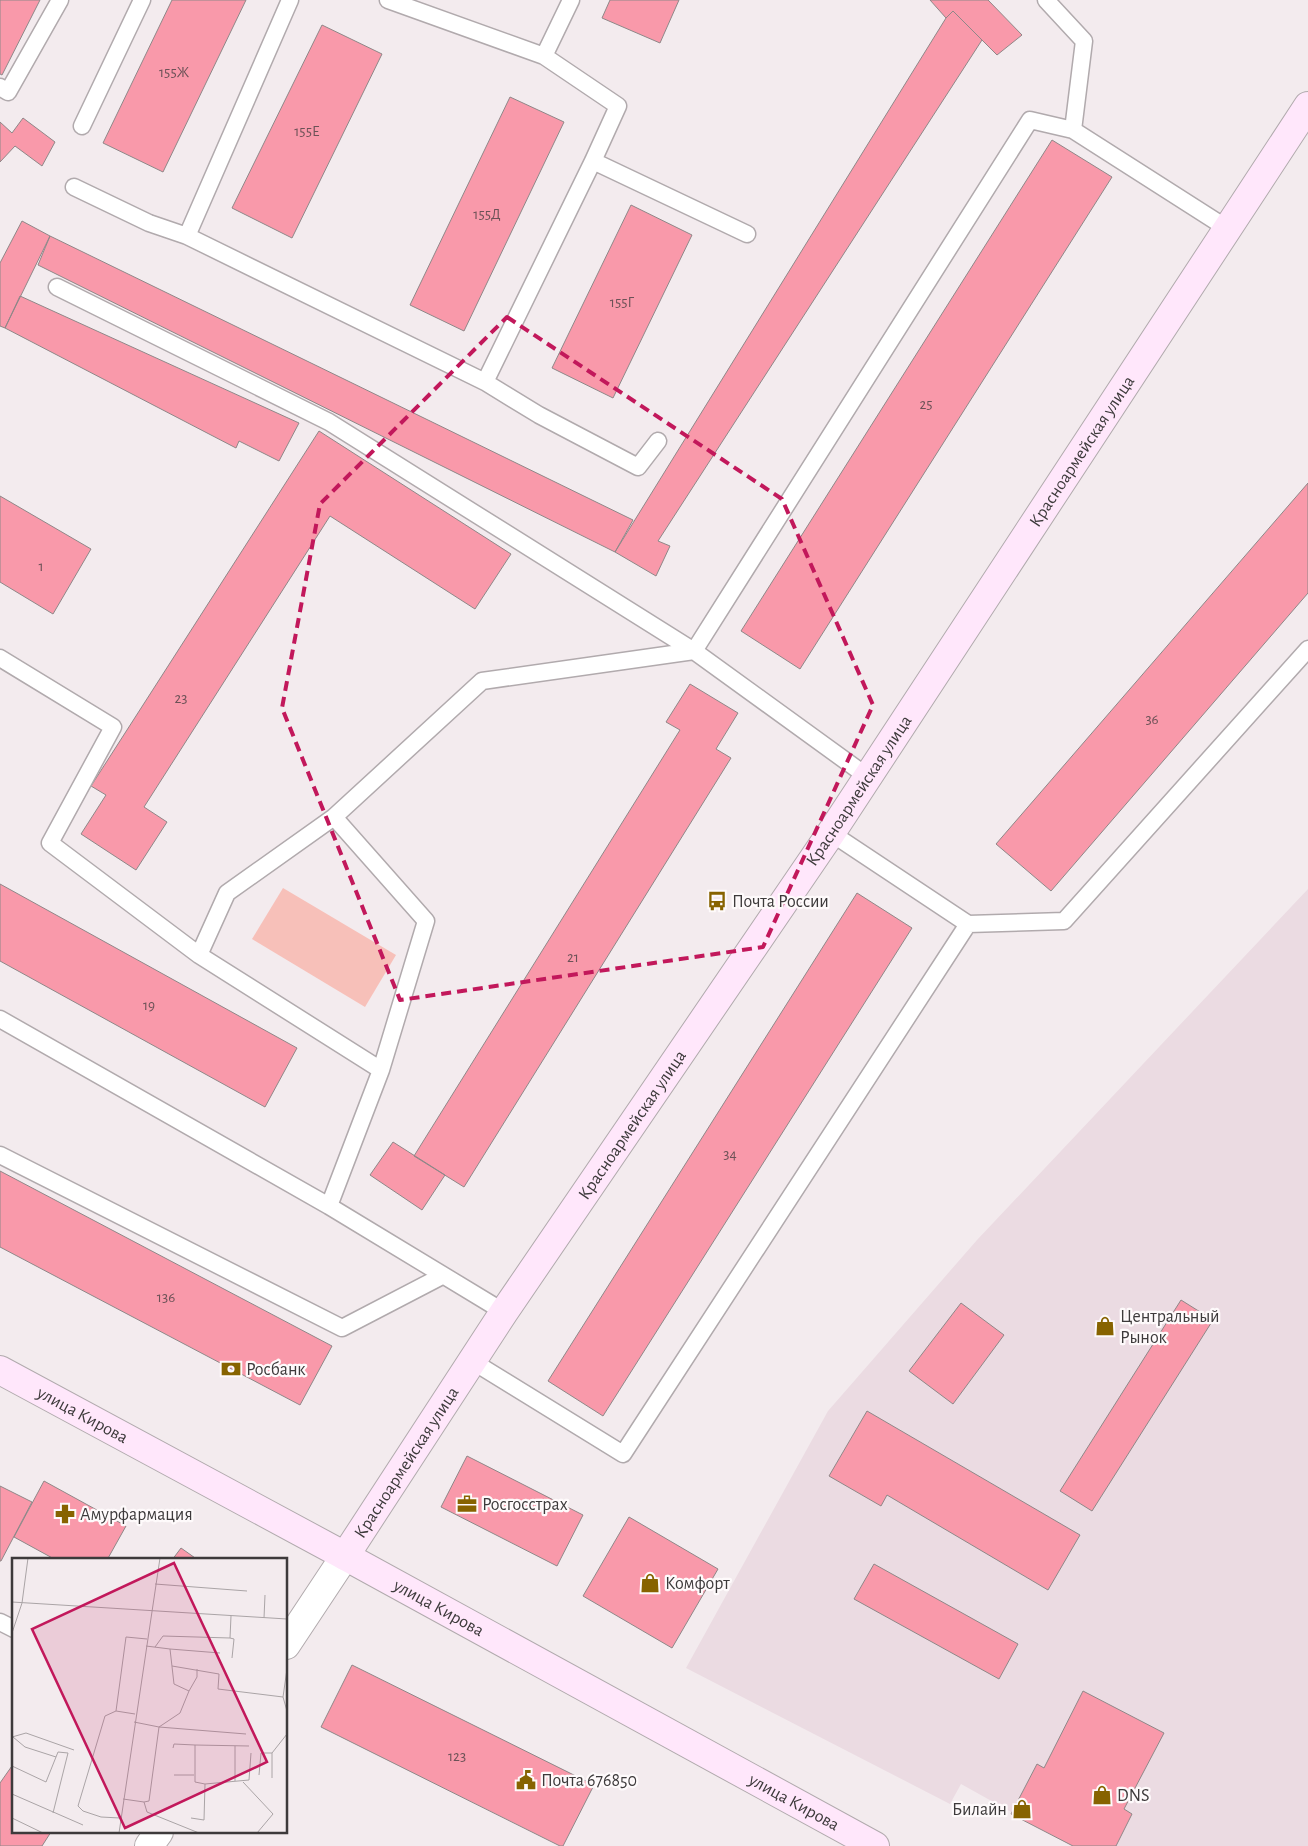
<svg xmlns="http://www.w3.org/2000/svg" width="1308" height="1846" font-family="'Alegreya Sans',sans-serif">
<rect width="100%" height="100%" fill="#f3ebee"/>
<path fill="#ebdbe2" d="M1308,889V1846H1072L961,1784L950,1804L686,1668L828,1411L977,1240Z"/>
<path fill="#f7c0b9" d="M283,888L396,955L365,1007L252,939Z"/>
<path fill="#f999aa" stroke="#8f8788" d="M0,0H40L2,75L0,74Z
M172,0H246L163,172L103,143Z
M610,0H679L660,43L602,18Z
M930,0H988L1022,35L997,55L953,11L946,18Z
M953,11L982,40L658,541L670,546L656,576L615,552L946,18Z
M322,25L382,54L292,238L232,208Z
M510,97L564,122L464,331L410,305Z
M23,118L55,142L42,166L15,146L0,162V122L12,133Z
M1052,140L1112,177L800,669L741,631Z
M631,205L692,235L613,398L552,368Z
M22,221L50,236L5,328L0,326V263Z
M50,236L348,381L633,520L615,552L38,265Z
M20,296L299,423L279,461L239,441L236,448L5,328Z
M319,431L511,554L475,609L330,516L144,807L167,822L136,870L81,834L106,795L91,786Z
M1308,483V593L1051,891L996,844Z
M0,496L91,549L53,614L0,582Z
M690,684L738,713L716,749L731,758L464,1187L414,1156L680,730L666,722Z
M0,884L297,1048L265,1107L0,961Z
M857,893L912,928L603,1416L548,1381Z
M393,1142L445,1175L422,1210L370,1175Z
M0,1171L332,1346L300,1405L0,1247Z
M1181,1300L1213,1320L1092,1511L1060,1491Z
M961,1303L1004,1335L953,1404L909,1371Z
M867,1411L1080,1535L1048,1590L887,1495L881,1506L829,1476Z
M467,1456L583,1515L557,1566L441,1507Z
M44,1481L126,1526L107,1560H56L14,1537Z
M0,1486L32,1502L1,1561H0Z
M629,1517L718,1569L672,1648L583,1596Z
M181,1548L198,1560H172Z
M874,1564L1018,1644L999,1679L854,1599Z
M352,1665L594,1785L563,1846H560L321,1727Z
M1083,1691L1164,1733L1124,1809L1132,1814L1116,1846H1073L1011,1814L1037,1764L1044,1768Z
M14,1763V1832H51L42,1846H0V1783Z"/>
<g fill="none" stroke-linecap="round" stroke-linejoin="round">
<defs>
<path id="lane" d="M388,0L544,56L618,106L593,161L485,382L539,415L638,467L658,441
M1046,0L1084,41L1073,130L1228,229
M544,56L571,0
M0,87L8,92L60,0
M82,126L142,0
M593,161L747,234
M74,187L149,223L187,236L485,382
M187,236L290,0
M57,287L329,422L694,651L1030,120L1073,130
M0,658L113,727L50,843L199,955L381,1070
M968,924L1064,921L1308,649
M199,955L227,893L334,817
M0,1019L329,1206
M0,1155L342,1328L442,1276
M504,1312L329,1206L381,1070L426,921L334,817L482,681L694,651L868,777
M472,1361L623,1454L968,924L831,833
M0,1622L14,1629"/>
<path id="street" d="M286,1645L345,1556
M149,1846L159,1832"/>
<g id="secondary">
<path id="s1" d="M0,1370L345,1556L875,1846"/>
<path id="s2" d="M345,1556L504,1312L831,833L1308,106"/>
</g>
</defs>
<use href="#lane" stroke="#b1aaad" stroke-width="19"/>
<use href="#street" stroke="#b1aaad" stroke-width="30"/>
<use href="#secondary" stroke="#b1aaad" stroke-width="30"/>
<use href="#lane" stroke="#fff" stroke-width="16"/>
<use href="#street" stroke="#fff" stroke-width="28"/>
<use href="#secondary" stroke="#ffe7fb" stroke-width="28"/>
</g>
<path fill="none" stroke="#c2185b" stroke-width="4" stroke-dasharray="10 6" stroke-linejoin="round" d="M507,317L782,499L873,705L763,947L400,1000L282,708L320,504Z"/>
<defs>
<symbol id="bus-bare" viewBox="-9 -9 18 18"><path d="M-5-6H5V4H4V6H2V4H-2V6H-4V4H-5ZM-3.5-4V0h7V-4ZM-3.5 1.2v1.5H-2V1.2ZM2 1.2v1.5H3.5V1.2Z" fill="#876300" stroke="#fefafb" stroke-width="2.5" paint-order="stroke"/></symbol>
<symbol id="shop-bare" viewBox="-9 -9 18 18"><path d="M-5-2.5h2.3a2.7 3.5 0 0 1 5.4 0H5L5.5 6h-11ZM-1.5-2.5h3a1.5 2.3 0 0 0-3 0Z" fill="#876300" stroke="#fefafb" stroke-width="2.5" paint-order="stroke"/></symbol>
<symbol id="bank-bare" viewBox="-9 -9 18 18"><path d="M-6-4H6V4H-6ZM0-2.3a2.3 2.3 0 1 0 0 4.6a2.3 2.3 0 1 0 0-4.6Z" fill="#876300" stroke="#fefafb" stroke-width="2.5" paint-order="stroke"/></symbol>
<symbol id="office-bare" viewBox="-9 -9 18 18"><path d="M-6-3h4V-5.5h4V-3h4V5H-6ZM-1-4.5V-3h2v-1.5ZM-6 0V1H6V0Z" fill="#876300" stroke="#fefafb" stroke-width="2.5" paint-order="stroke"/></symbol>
<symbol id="pharmacy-bare" viewBox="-9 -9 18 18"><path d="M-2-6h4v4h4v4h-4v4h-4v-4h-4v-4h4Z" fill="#876300" stroke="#fefafb" stroke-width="2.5" paint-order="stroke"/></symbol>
<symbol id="civic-bare" viewBox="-9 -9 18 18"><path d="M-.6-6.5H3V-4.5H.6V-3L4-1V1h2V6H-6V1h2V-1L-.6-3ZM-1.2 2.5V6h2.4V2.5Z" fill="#876300" stroke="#fefafb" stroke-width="2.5" paint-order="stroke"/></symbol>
</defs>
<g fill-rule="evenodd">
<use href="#bus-bare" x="703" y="887" width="28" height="28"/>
<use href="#shop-bare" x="1091" y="1312" width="28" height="28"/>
<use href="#bank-bare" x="217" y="1355" width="28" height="28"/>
<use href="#office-bare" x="453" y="1490" width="28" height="28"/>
<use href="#pharmacy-bare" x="51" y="1500" width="28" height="28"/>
<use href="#shop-bare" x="636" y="1569" width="28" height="28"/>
<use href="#civic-bare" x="512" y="1766" width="28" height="28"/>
<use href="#shop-bare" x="1088" y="1781" width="28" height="28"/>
<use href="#shop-bare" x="1008" y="1795" width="28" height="28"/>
</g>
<g text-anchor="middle" stroke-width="4.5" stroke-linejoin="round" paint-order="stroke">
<g font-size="15" fill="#6c5257">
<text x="174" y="77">155Ж</text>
<text x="307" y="136">155Е</text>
<text x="487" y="219">155Д</text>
<text x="622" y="307">155Г</text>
<text x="926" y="409">25</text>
<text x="41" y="571">1</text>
<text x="181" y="703">23</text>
<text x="1152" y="724">36</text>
<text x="573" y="962">21</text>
<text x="149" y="1010">19</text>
<text x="730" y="1159">34</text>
<text x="166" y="1302">136</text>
<text x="457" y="1761">123</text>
</g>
<g font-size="18" fill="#3d3a3b" stroke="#fefafb">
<text dy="6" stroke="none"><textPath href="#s2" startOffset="1328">Красноармейская улица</textPath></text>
<text dy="6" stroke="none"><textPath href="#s2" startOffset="922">Красноармейская улица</textPath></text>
<text dy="6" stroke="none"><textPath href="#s2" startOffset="518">Красноармейская улица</textPath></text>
<text dy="6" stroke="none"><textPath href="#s1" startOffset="94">улица Кирова</textPath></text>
<text dy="6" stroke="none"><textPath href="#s2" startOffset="112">Красноармейская улица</textPath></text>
<text dy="6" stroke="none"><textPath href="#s1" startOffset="499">улица Кирова</textPath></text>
<text dy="6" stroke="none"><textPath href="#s1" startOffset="904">улица Кирова</textPath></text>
</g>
<g font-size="18" fill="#3d3a3b" stroke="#fefafb" text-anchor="start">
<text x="732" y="907">Почта России</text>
<text x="1120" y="1322">Центральный<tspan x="1120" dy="21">Рынок</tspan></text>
<text x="246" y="1375">Росбанк</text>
<text x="482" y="1510">Росгосстрах</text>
<text x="80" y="1520">Амурфармация</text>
<text x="665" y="1589">Комфорт</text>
<text x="541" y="1786">Почта 676850</text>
<text x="1117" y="1801">DNS</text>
<text x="1007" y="1815" text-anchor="end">Билайн</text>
</g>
</g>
<g transform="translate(12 1558)">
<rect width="275" height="275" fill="#f3ebee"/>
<path fill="none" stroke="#aaa4a6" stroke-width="1" d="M143,26L235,33M0,44L275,61M252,60L253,37M0,75L10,45L16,0M218,80L222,81L220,100M143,89L151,78L218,80L219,58M158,91L208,95M160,108L207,116L206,131L271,139M275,111L271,139L275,153M177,133L185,119V111M104,153L93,158L66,248L71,253L89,259L108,260M123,156L104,153L114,79L135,81M122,164L147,169L168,155L177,133L162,126L158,91L134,88M0,179L14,175L62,192M1,179L13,189L44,199M183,187L237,188M223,188V223M161,190L162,186L183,187V224L193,226L237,222L239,195M0,208L34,224L46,194L56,195L41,255M162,217H182M247,217L249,195H260M260,220V195L275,176M231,224L261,256L245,275M0,236L71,267M111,241L132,244L135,254L187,275M132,244L137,243L147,169L234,176M0,260L31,275M179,260L192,262L193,226M107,275L148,0"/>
<path fill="#c2185b" fill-opacity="0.15" stroke="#c2185b" stroke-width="2.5" d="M162,5L255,204L113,270L20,71Z"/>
<rect width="275" height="275" fill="none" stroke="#3d3a3b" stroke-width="2.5"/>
</g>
</svg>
